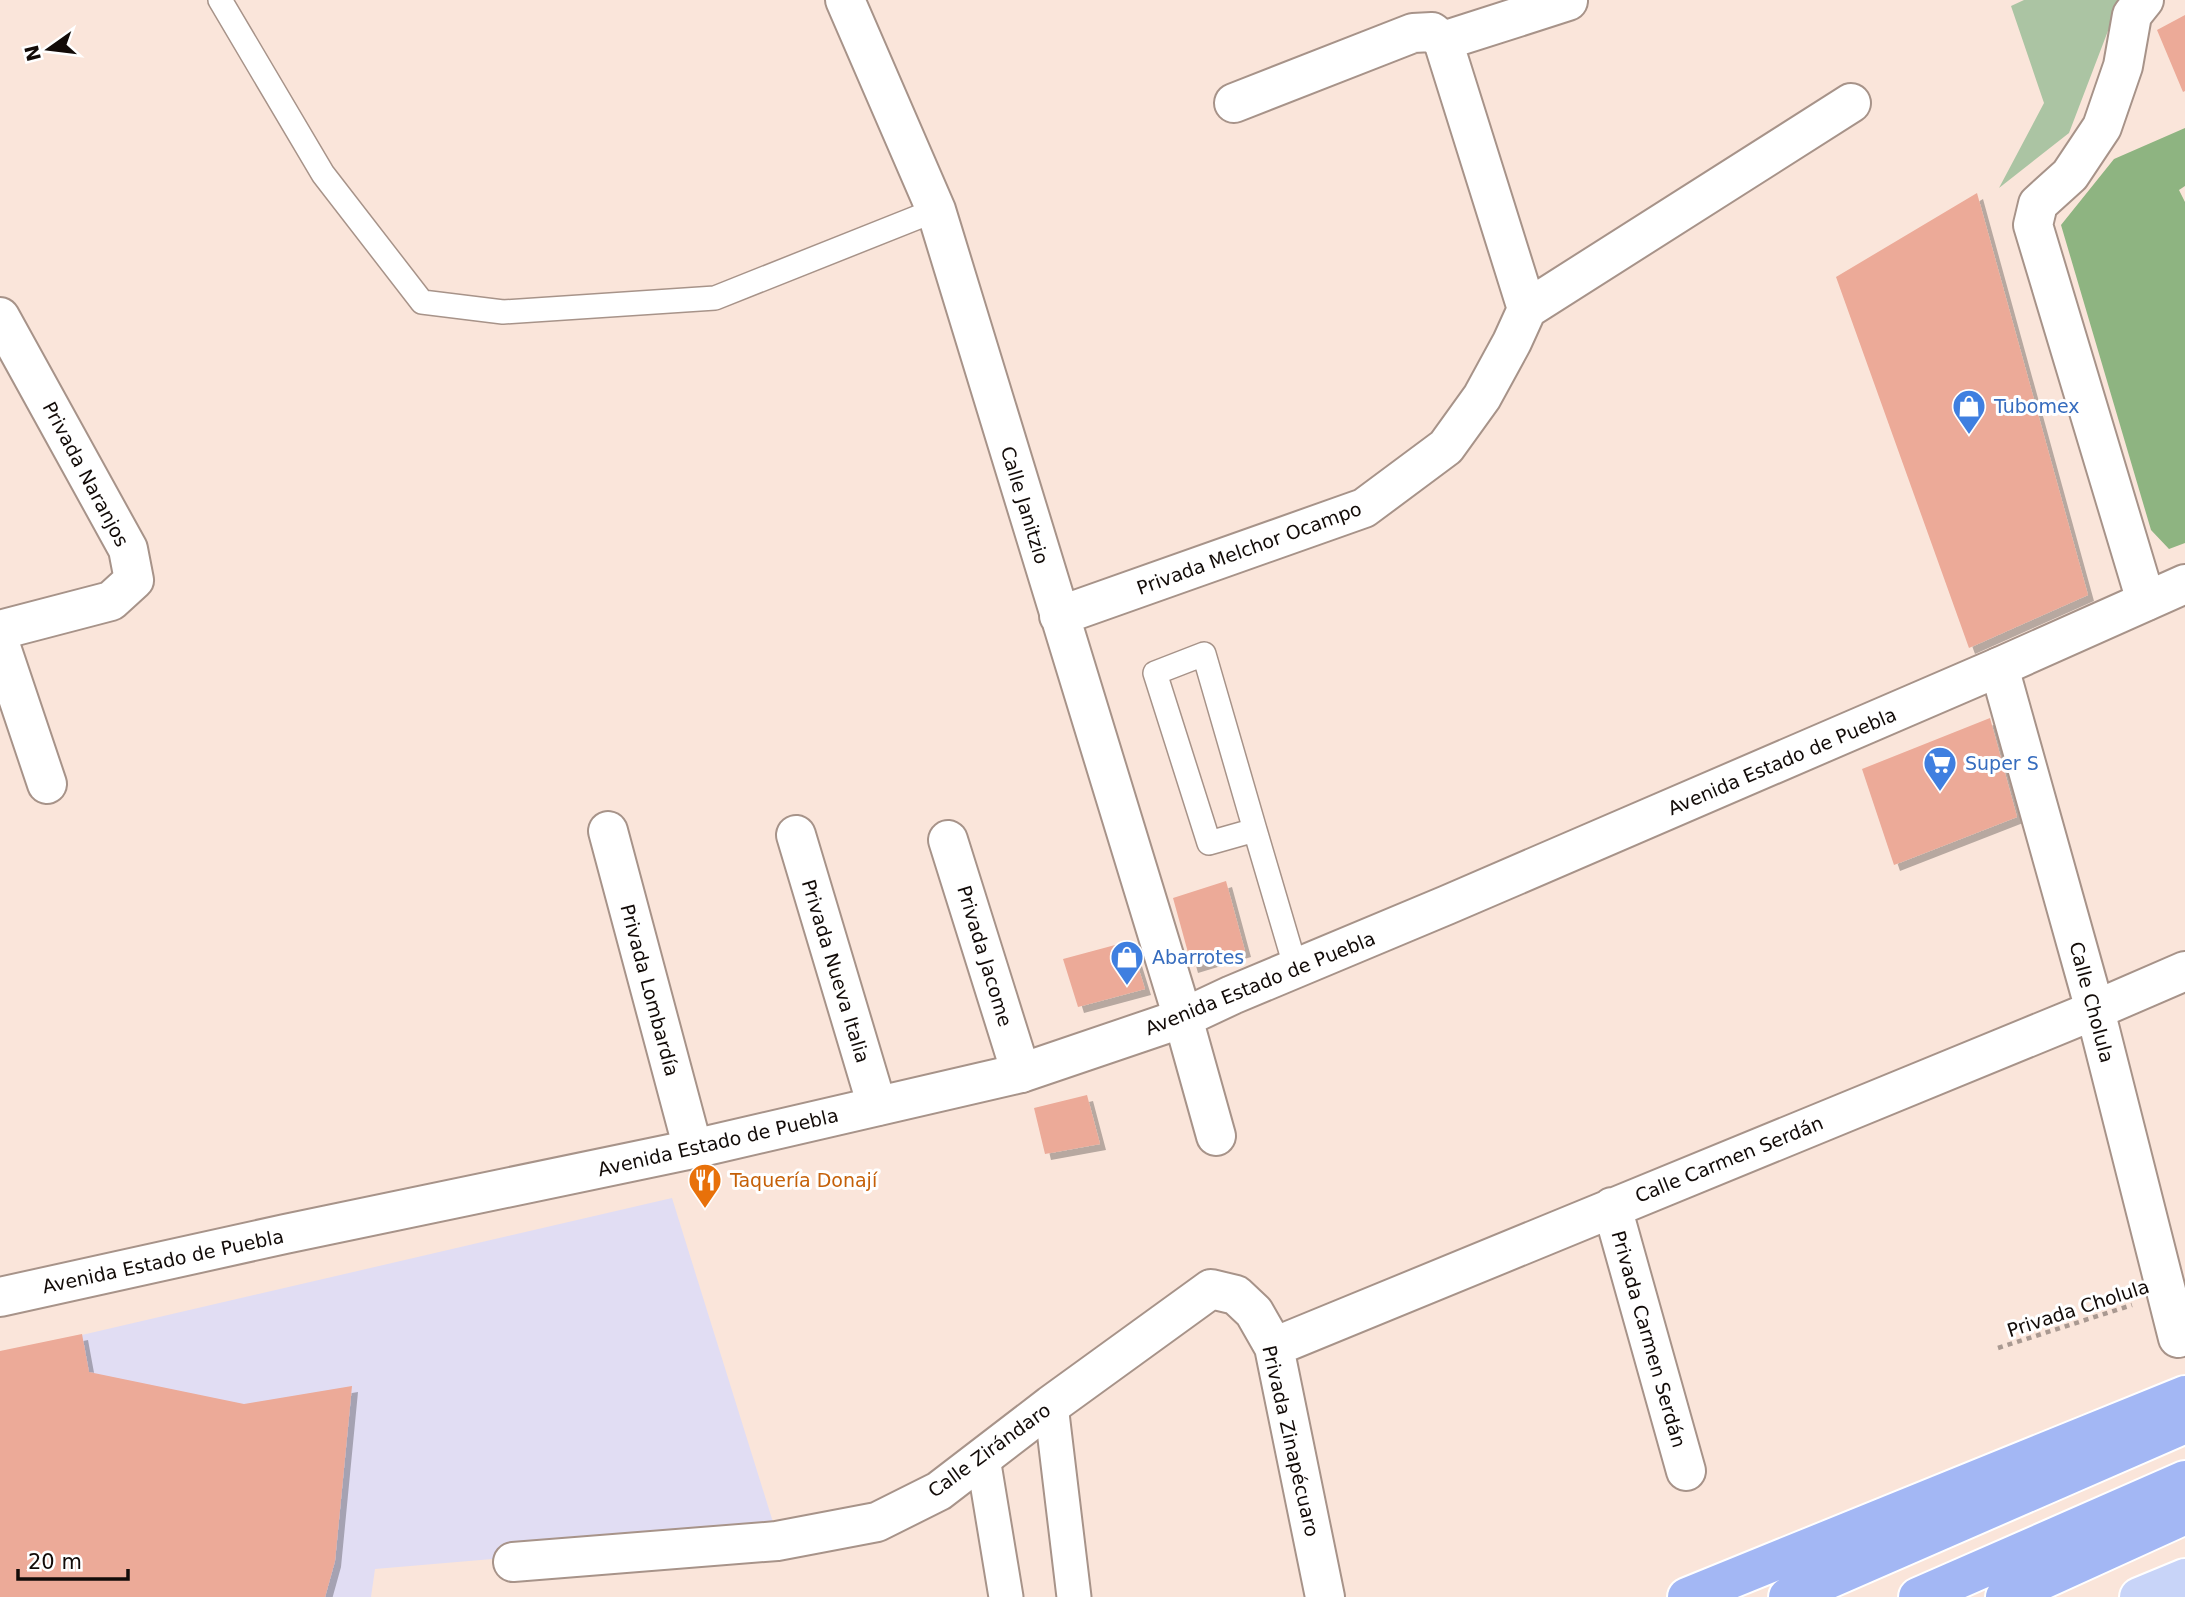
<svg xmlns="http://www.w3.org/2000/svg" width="2185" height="1597" font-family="'DejaVu Sans',sans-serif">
<defs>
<filter id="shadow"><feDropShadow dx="6" dy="6" stdDeviation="0" flood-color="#0004"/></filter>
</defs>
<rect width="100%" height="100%" fill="#fae5da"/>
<path fill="#e1ddf3" d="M672,1198L777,1535L375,1569L371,1597H0V1354Z"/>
<path fill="#abc4a3" d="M2024,0H2123L2119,2L2069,133L1999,188L2044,103L2011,6Z"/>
<path fill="#8eb481" d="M2185,128V186L2179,190L2185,202V543L2169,549L2151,530L2061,225L2114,159Z"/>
<path fill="#ecaa98" filter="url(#shadow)" d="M2185,15V91L2183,92L2157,30Z
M1977,193L2088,595L1969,648L1836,277Z
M1990,718L2017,817L1894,865L1862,769Z
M1226,881L1245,951L1192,967L1173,898Z
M1130,941L1145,989L1078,1007L1063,959Z
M1087,1095L1100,1144L1045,1154L1034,1108Z
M82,1334L89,1372L244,1404L352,1386L335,1561L325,1597H0V1351Z"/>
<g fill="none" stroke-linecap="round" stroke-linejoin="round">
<defs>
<path id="service" d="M220,0L323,174L422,302L503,312L715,298L936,210
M1255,830L1204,654L1155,673L1209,843L1255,830L1296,969"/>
<path id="pedestrian" d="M1051,1405L1074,1597
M983,1458L1006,1597"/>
<path id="minor" d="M845,0L936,210L1183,1018L1216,1136
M2144,0L2132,15L2123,66L2102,127L2070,175L2038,204L2033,225L2146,601
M1443,41L1568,1
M1527,309L1851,103
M0,317L128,549L134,580L111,601L0,630
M1059,616L1364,508L1446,447L1482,397L1512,342L1527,309L1443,41L1432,32L1413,33L1234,103
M0,644L47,784
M1999,667L2095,1010L2178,1338
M608,831L693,1149
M796,835L877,1106
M948,840L1021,1073
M1612,1207L1686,1471
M1274,1347L2095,1010L2185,971
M513,1562L777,1541L877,1522L939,1491L1051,1405L1211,1289L1236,1295L1254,1312L1274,1347L1325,1597"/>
<path id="tertiary" d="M0,1297L285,1234L693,1149L1021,1073L1183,1018L1232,995L1447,905L1999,667L2185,584"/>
<path id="primary" d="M2139,1597L2185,1578"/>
<path id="motorway" d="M1687,1597L2185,1395
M1788,1597L2185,1424
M1918,1597L2185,1480
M2005,1597L2185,1515"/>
</defs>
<use href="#service" stroke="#a79389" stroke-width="26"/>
<use href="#pedestrian" stroke="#a79389" stroke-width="37"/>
<use href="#minor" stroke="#a79389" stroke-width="42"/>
<use href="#tertiary" stroke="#a79389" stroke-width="42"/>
<use href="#primary" stroke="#fff" stroke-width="42"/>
<use href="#motorway" stroke="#fff" stroke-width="42"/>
<path stroke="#a99991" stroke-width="4.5" stroke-dasharray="5 5" stroke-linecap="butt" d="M1998,1348L2132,1305"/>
<use href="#service" stroke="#fff" stroke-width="23"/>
<use href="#pedestrian" stroke="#fff" stroke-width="33"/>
<use href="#minor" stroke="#fff" stroke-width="38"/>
<use href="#tertiary" stroke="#fff" stroke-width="38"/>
<use href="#primary" stroke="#c8d4f8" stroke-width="38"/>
<use href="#motorway" stroke="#a3b7f4" stroke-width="38"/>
</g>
<defs>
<symbol id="shop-pin" viewBox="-11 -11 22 30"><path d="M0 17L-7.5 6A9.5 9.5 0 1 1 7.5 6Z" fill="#3f7fe0" stroke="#fff"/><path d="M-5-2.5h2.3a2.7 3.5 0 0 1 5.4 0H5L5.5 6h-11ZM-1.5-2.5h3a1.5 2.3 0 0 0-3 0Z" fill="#fff"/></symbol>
<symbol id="supermarket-pin" viewBox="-11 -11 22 30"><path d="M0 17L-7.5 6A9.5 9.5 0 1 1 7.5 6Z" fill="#3f7fe0" stroke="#fff"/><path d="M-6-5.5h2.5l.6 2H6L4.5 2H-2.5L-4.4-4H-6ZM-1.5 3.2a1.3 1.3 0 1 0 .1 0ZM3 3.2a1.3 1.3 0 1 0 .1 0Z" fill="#fff"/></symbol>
<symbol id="restaurant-pin" viewBox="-11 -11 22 30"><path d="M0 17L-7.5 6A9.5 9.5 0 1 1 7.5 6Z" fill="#e8710a" stroke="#fff"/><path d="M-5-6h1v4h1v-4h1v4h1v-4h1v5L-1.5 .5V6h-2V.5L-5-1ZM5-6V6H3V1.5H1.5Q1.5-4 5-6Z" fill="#fff"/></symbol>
</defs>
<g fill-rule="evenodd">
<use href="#shop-pin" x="1950" y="387" width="38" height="52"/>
<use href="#supermarket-pin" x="1921" y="744" width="38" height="52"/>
<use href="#shop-pin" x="1108" y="938" width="38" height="52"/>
<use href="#restaurant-pin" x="686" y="1161" width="38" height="52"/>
</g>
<g text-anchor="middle" stroke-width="6" stroke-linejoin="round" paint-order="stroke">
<g font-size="19" fill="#366cbe" stroke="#fff" text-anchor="start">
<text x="1994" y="413">Tubomex</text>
<text x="1965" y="770">Super S</text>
<text x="1152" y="964">Abarrotes</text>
</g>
<g font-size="19" fill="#120b08" stroke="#fff">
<text transform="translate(86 474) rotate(62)" y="7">Privada Naranjos</text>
<text transform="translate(1025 505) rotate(73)" y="7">Calle Janitzio</text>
<text transform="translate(1249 548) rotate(-20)" y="7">Privada Melchor Ocampo</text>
<text transform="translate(1782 761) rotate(-23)" y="7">Avenida Estado de Puebla</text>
<text transform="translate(985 956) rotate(73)" y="7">Privada Jacome</text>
<text transform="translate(836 971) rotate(73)" y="7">Privada Nueva Italia</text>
<text transform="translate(1260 983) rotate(-22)" y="7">Avenida Estado de Puebla</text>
<text transform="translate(650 990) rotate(75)" y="7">Privada Lombardía</text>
<text transform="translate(2092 1002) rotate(75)" y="7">Calle Cholula</text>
<text transform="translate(718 1142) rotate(-13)" y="7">Avenida Estado de Puebla</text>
<text transform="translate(1729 1159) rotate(-22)" y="7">Calle Carmen Serdán</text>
<text transform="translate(163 1261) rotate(-12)" y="7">Avenida Estado de Puebla</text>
<text transform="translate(2078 1308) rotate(-18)" y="7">Privada Cholula</text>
<text transform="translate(1649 1339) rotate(74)" y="7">Privada Carmen Serdán</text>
<text transform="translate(1291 1441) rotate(77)" y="7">Privada Zinapécuaro</text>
<text transform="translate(989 1450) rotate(-36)" y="7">Calle Zirándaro</text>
</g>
<g font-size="19" fill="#c56008" stroke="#fff" text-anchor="start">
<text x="730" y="1187">Taquería Donají</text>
</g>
</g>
<g transform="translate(49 49) rotate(256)" stroke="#ffffff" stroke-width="5" paint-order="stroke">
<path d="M0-5L12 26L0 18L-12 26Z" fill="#120b08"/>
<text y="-10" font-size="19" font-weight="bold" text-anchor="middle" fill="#120b08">N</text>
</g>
<path d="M18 1569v10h110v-10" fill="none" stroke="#120b08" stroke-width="3.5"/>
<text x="28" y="1569" font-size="21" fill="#120b08" stroke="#ffffff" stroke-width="5" paint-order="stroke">20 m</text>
</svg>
